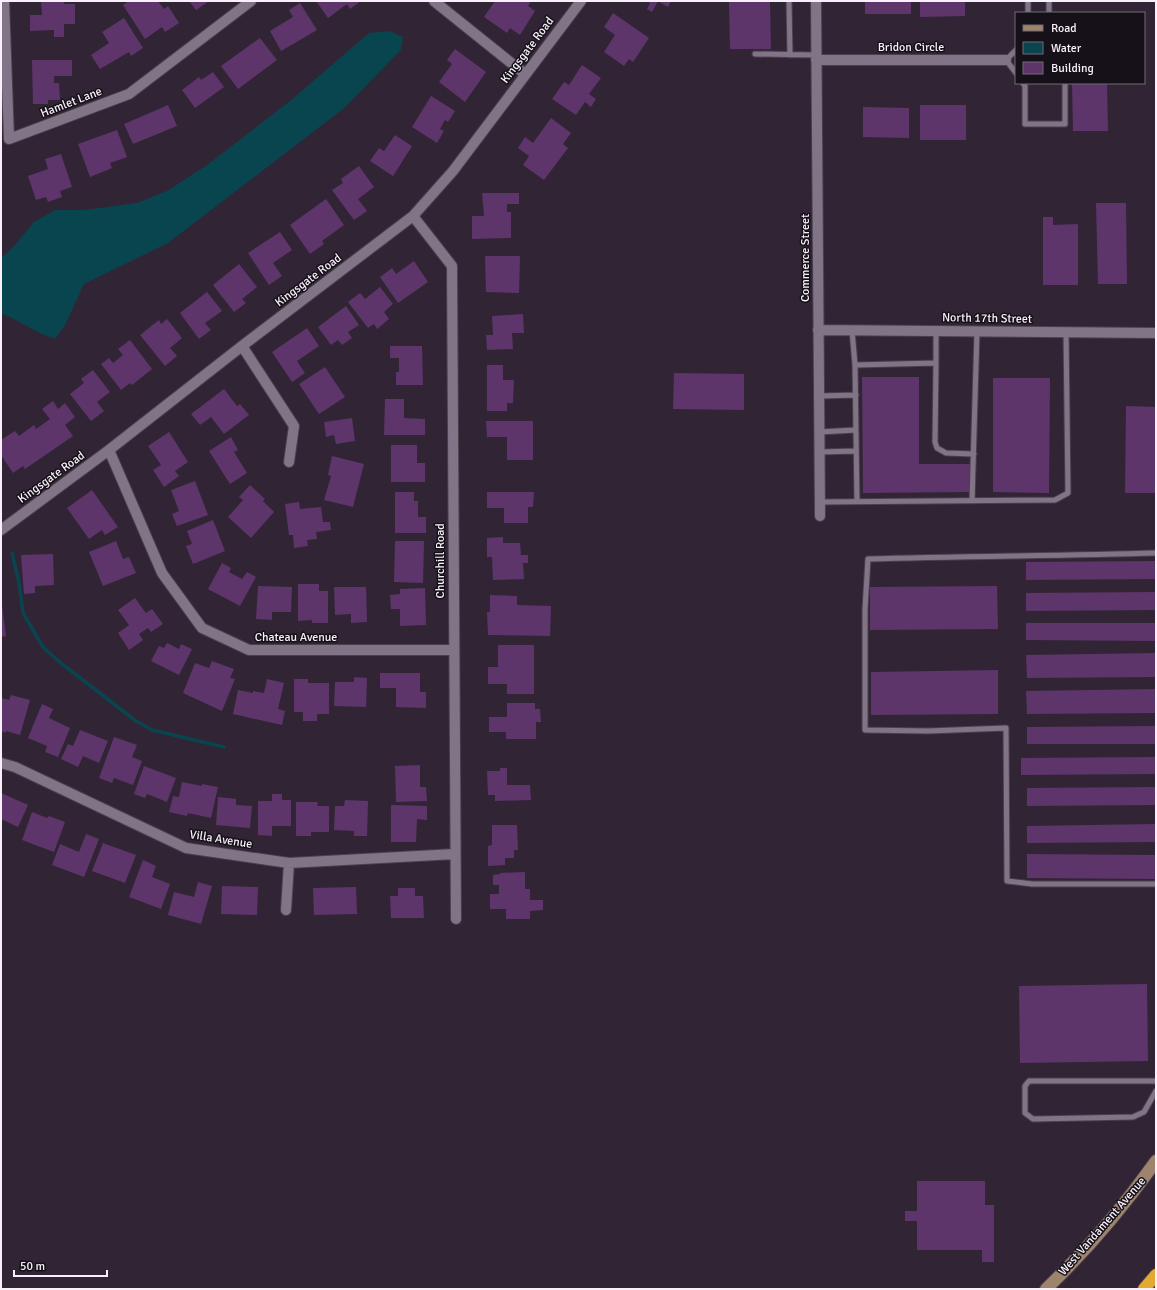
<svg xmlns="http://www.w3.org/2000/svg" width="1157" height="1290" font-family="Signika,sans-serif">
<rect width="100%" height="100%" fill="#312535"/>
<path fill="#08454f" d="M390,31L403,37L401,50L343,109L168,243L84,284L65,325L55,339L40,333L6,315L1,314V258L14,246L34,222L55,210H84L137,203L167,191L207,165L290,101L369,33Z"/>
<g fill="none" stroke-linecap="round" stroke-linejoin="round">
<path stroke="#08454f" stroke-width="3.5" d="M12,553L19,583L23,613L43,647L57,660L136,721L152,730L224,747"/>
</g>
<path fill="#5d356a" d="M41,1H64V4H75V24H64V37H54V30L30,31V15H42Z
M129,1H158L164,9L168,6L179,23L165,32L162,27L145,39L123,5Z
M189,1H209L196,10Z
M316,1H361L350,9L347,4L328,18Z
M495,1H531L528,6L535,11L520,35L510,28L507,33L484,17Z
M646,1H671L668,7L658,1L652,12L647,9L650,3Z
M729,1H770L771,49H730Z
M865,1H911V14H865Z
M920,1H965V16L920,17Z
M300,3L317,30L281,51L270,31L293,17L289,10Z
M613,13L649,38L633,62L629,59L624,66L604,52L615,35L604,27Z
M124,18L143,48L131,56L129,52L100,69L91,55L109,43L102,32Z
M260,38L277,60L238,89L221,66Z
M455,49L486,72L465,102L439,82L452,64L447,60Z
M32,60H72V76H54V83H59L60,100H48V104H33Z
M582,65L601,78L589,94L596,99L591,107L585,102L576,115L552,99L564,82L569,85Z
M213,72L224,87L195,108L182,90L199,77L201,80Z
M1072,83H1107L1108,131H1073Z
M431,96L455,111L448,122L445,120L440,129L444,131L437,143L412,127Z
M168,105L177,126L133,144L124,124Z
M920,105H966V140H920Z
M863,107L909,108V138L863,137Z
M551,118L571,133L563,144L568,148L544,180L523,165L529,156L518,148L525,137L533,143Z
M117,130L127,157L110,163L112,168L90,177L78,144Z
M395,135L412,146L393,176L370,161L379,148L384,151Z
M61,154L72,187L60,191L62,197L48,202L46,197L36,200L28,176L48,169L45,159Z
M359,166L374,187L358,199L367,211L354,220L332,190L343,183L341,179Z
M482,193H519V204H507V212H511V238L472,239V216H484Z
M326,199L344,225L322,241L324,244L310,254L290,225Z
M1096,203H1126L1127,284H1098Z
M1043,217H1053V225L1078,224V285H1043Z
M280,232L292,250L273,263L282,276L269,285L248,253Z
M485,256H520L519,293L486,292Z
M414,261L428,282L398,303L380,277L392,268L396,274Z
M239,264L257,287L242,299L246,303L234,312L213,285Z
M380,287L393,304L384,312L389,319L377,329L374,324L368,328L348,302L360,293L365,299Z
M207,292L222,311L205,323L211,330L199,339L180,313Z
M346,306L359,325L348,332L352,338L342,345L338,340L331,345L318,327Z
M523,314L524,333H512L513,349L487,350L486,335H493L492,316Z
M167,319L182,338L170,348L177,356L165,366L140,335L159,320L161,324Z
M307,328L319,346L297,361L305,373L292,382L272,352Z
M130,340L152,369L132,385L130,383L121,390L101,364L109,358L113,363L123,355L118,349Z
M390,346H422L423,385H396V372H399V358H390Z
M487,365H503V380H514L513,403H507V411H487Z
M325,367L345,397L319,414L299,384Z
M93,370L110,392L97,402L104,411L91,421L70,394L84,383L81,379Z
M674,373L744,374V410L673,409Z
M862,377H919V464H971V492L863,493Z
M993,378H1050L1049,493L993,492Z
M224,389L237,406L240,404L249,415L224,434L211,417L200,425L191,414Z
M385,399H404V418L425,419V435H384Z
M53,401L58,409L65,403L75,417L65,425L73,436L25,469L23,466L13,473L1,455V440L15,431L19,436L34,425L36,429L50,419L42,409Z
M1126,406L1156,407L1155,493H1125Z
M352,418L355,441L336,444L334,435L326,437L324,422Z
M486,421H533V460H507V437H487Z
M169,432L188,462L175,471L179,476L164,487L153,470L161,465L148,446Z
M231,437L238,450L234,452L247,473L230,484L209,451Z
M391,445H417V463H425V482H391Z
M332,456L364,464L353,507L324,500L331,476L328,475Z
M195,481L208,515L177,526L172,514L179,511L171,490Z
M250,485L265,499L263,501L274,512L251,538L228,517L243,500L239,497Z
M92,490L118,527L105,535L102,530L89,539L67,508Z
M395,492H414V501H418V517H426V533H395Z
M487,492H534L533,507H528V523H504V508H487Z
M299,502L300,509L321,507L323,522H330L331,530L316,532L317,539L307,540L308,546L294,548L293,535H289L285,504Z
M213,520L225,551L193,564L186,546L192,544L187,531Z
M503,537V543H520L521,555H528V563H523L524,579L493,580L492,557H487V538Z
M116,541L123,559L129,557L136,573L103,586L89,552Z
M395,541H424L423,583L394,582Z
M53,554L54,585L35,586V593L24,594L21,555Z
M1156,561V579L1026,580V562Z
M222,563L231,568L229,572L242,579L247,572L256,577L240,606L208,589Z
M298,584H319V591H328V623H312V620L298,621Z
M258,586L292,587L291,612H272V620L256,619Z
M997,586L998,629L870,630V587Z
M334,587H366L367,622L351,623V614L335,615Z
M425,588L426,625L400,626V609H391L390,595L400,594V589Z
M1156,592V610L1026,611V593Z
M490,595L517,596V605L551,606L550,636L488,635L487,612H490Z
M135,598L146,613L152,609L163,624L151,632L148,628L139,634L143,640L129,650L118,633L129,625L118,610Z
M2,605L6,636L1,637V606Z
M1026,623H1156V641L1026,640Z
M167,643L179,649L181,644L192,649L179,675L151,661L159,646L164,648Z
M498,645H534V694H507V684H488V667H498Z
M1156,653V677L1027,678L1026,655Z
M212,661L234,669L230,678L235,679L222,711L183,693L195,663L209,668Z
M998,670V714L871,715V672Z
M380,673H420V692H426V708L396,707V688H380Z
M354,677L367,678L366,707L334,706L335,682H354Z
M267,679L284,683L278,709L285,711L282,725L233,714L238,690L253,693V691L264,693Z
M294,679H308V683H329V714H317V721H303V712H294Z
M1156,689V713L1027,714L1026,691Z
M11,695L30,700L20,735L6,731V733L1,731V698L9,700Z
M507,703H535V709H540L541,722H536V739H506V732H489V717H507Z
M42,704L53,709L49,718L70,728L58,757L45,752L47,746L28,738Z
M1156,726V744H1027V727Z
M80,730L108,741L99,763L83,756L78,767L61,759L68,744L73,746Z
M114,737L137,745L132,757L142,761L133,785L114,778L112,783L99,778Z
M1156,757V774L1021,775V758Z
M420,765V787H426L427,801L396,802L395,766Z
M144,766L176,778L167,802L147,794L145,798L134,794Z
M500,768H507V785H530L531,800L495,801V795H488L487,771H500Z
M182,782L202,786V784L218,787L211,818L188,813L187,816L169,812L173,796L179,797Z
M1156,787V805L1027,806V788Z
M1,793L28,805L18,827L1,819Z
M272,794H282V800H291V826H272V836L258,835V801H272Z
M218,797L236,799V805L252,806L250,828L216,825Z
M345,800L368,801L367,836H354V831L334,830L335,806H344Z
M296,802H318L317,806H329V832H311V836H296Z
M391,805L427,806V820L417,819L416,842H391Z
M32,812L47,818L49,816L65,822L54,852L22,840Z
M1156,824V842L1027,843V826Z
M492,825H517L518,850H514V858H505V865L488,866V846L492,845Z
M86,834L99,839L84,877L52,865L60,844L79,852Z
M103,843L136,855L125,883L92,871Z
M1027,854L1156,855V879L1027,878Z
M143,860L156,866L152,877L170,884L161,909L129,897Z
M525,872V889H530V900H543V910L530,911V919H506V909H490V894H499V885H493V875L500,874V873Z
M198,882L212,886L201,924L168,915L174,892L194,897Z
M222,886L258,887L257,915L221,914Z
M356,887L357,914L314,915L313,888Z
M398,888H415V896H423L424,918H391L390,896H398Z
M1147,984L1148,1061L1020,1063L1019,986Z
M917,1181H985V1205H994V1262H982V1250H917V1221H905V1211H917Z"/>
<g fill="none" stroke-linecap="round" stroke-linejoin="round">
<defs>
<path id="lane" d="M789,1L790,55
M1028,1V13
M1049,13V1
M1016,50L1006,60L1016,73
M755,54L816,55
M1023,83L1025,86V124H1065V83
M852,330L855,365L857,501
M936,363L935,442L937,448L946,453L974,454
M855,365L936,363V331
M819,396L856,395
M819,432L856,430
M819,452L856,451
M972,501L977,331
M819,502L1055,500L1068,493L1066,332
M1156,553C1060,556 964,556 868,559L865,609V730L928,731L1006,728L1007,881L1032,884H1156
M1156,1081H1029L1025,1086V1113L1033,1119L1133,1117L1144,1112L1156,1091"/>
<path id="street" d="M4,1L9,139L129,94L251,1
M434,1L525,74
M816,1L820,516
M816,60H1006
M413,216L452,266L456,919
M818,330L1156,333
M242,346L294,426L289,462
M109,450L162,573L202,628L249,650H453
M1,530L109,450L242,346L413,216L453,171L581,1
M1,763L15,767L186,848L289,863L455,854
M286,910L289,863"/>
<path id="secondary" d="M1046,1289C1087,1250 1124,1206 1156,1161"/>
<path id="highway" d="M1144,1289L1156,1275"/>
</defs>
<use href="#lane" stroke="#4a404d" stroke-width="7"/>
<use href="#street" stroke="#4a404d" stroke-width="12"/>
<use href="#secondary" stroke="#4a404d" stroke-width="14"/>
<use href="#highway" stroke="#4a404d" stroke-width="14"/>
<use href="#lane" stroke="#827487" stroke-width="5"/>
<use href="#street" stroke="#827487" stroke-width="10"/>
<use href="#secondary" stroke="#9f846d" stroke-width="12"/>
<use href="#highway" stroke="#e4a931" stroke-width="12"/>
</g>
<g text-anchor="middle" stroke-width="3" stroke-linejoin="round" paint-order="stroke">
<g font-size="12" fill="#f8f0fb" stroke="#161118">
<text x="911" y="51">Bridon Circle</text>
<text transform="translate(527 50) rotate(-53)" y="4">Kingsgate Road</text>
<text transform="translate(71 102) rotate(-21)" y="4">Hamlet Lane</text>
<text transform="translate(805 258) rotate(-90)" y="4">Commerce Street</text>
<text transform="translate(308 280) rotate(-37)" y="4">Kingsgate Road</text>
<text transform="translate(987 318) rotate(1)" y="4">North 17th Street</text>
<text transform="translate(51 477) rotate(-36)" y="4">Kingsgate Road</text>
<text transform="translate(440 561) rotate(-90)" y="4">Churchill Road</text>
<text x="296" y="641">Chateau Avenue</text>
<text transform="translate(221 839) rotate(9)" y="4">Villa Avenue</text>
<text transform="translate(1102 1226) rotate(-49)" y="4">West Vandament Avenue</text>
</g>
</g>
<rect width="1157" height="1290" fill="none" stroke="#f8f0fb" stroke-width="4"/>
<rect x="1015" y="12" width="130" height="72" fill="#161118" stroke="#706a73"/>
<rect x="1023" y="25" width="20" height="6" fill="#9f846d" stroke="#706a73"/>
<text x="1051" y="32" font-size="12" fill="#f8f0fb">Road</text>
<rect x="1023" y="42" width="20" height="12" fill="#08454f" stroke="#706a73"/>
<text x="1051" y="52" font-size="12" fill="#f8f0fb">Water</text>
<rect x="1023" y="62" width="20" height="12" fill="#5d356a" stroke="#706a73"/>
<text x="1051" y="72" font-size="12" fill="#f8f0fb">Building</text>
<path d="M14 1270v6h93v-6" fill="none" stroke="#f8f0fb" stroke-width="2"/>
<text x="20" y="1270" font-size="12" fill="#f8f0fb" stroke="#161118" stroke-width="3" paint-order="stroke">50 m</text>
</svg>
